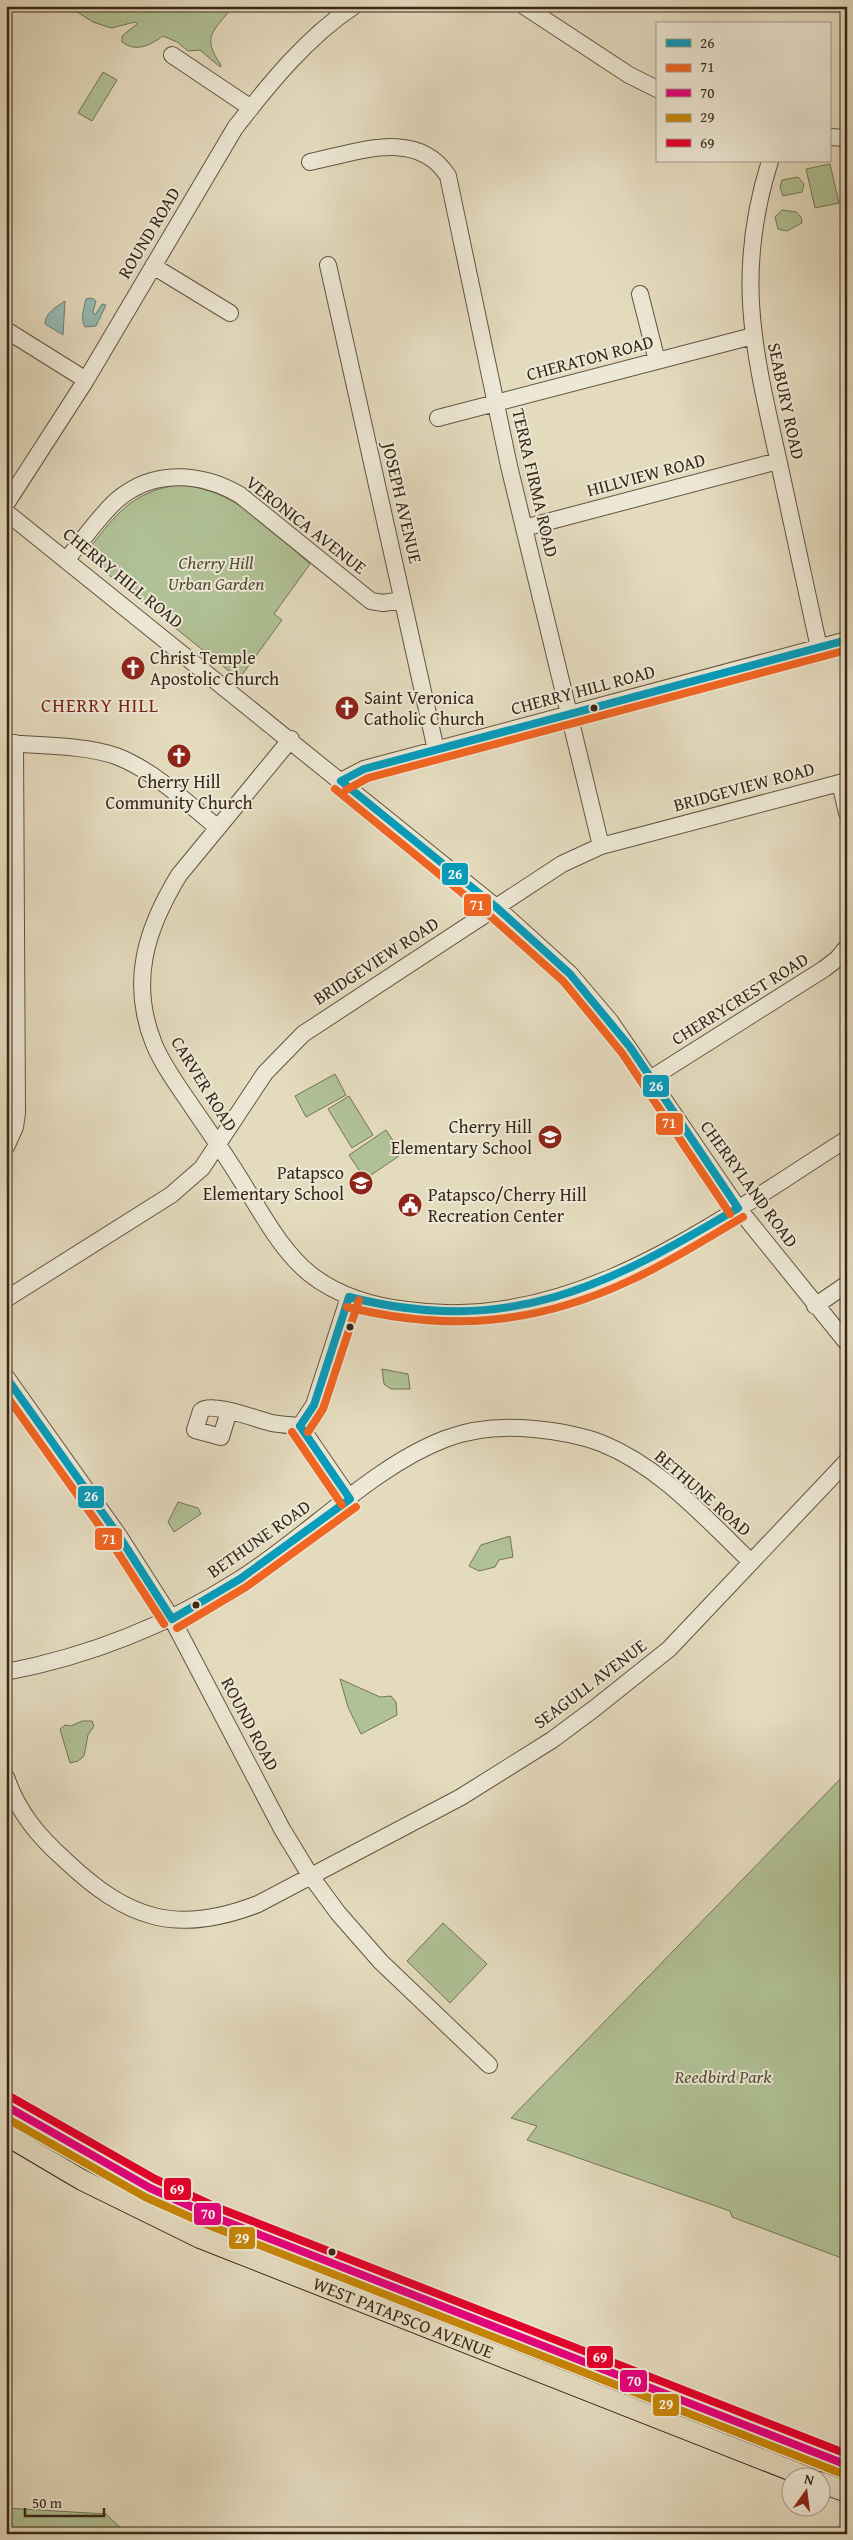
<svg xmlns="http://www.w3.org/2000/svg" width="853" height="2540" font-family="'Gentium Book Plus',serif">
<rect width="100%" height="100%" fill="#e4dbbe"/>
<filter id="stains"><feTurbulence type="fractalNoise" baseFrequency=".004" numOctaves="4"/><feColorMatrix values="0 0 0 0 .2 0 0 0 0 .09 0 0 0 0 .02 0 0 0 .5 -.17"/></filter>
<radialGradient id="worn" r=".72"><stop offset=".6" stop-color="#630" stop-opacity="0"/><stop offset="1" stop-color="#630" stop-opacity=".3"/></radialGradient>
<path fill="#b0c195" stroke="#747456" d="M68,6H233C215,31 200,35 221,65L220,67L200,50L188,51L177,42L163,36C150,45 137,53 122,42V36L137,24L135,22L111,28L93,22Z
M103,72L117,80L92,121L78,113Z
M830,164L839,203L815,208L806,169Z
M798,177L804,184L802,192L783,196L780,187L782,180Z
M782,210L796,212L801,217L802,223L787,231L778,229L775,217Z
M179,485C234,488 271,530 310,564L274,614L282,620L239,679L84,555C113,519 129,491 179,485Z
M335,1074L346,1095L306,1117L295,1096Z
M349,1096L373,1135L352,1148L328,1109Z
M386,1130L402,1154L365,1179L349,1155Z
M382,1369L408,1374L410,1389H391L384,1384Z
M178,1502L198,1508L201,1514L174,1532L168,1522Z
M510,1536L513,1557L499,1560L495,1567L479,1571L469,1566L481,1545Z
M340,1679L380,1697L391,1696L396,1702L397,1715L361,1734L348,1707Z
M82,1721H92L94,1726L88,1735L84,1756L78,1761L70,1763L60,1729L65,1725L71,1726Z
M847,1772V2260L732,2217L730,2211L527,2140L537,2126L511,2118Z
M443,1923L487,1964L450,2003L407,1961Z
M6,2508L106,2514L127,2534H6Z"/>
<path fill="#95bbb5" stroke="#707f76" d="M92,298L96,301L93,312L95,315L102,304L106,305L96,326L85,327C80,319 84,308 86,299Z
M65,301L63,335L45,324C45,313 56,307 65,301Z"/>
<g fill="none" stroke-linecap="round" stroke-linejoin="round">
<defs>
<path id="minor" d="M524,6L629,75L657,89
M172,55L251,108
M829,137L847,138
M770,161C734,275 754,351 779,463C792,524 805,586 819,648
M310,162C356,153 417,127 448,176L509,466L601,846
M328,265L436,750
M153,266L230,313
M640,294L657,361
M6,330L86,380
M438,418L753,336
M6,504L86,380L235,128C269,84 307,37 354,6
M6,512L496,907L570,974L610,1021L738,1208L847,1343
M524,528L778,461
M67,559C83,540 99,516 117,500C153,469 201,472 240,495L371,601L383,603L402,600
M291,739L179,875C146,929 129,982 154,1044C164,1068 181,1090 195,1111C213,1137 231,1163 247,1190C265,1219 283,1252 310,1274C338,1296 372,1306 407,1310C572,1334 715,1222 847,1139
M6,743C40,746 84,745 116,756C155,771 187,803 218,828
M341,781L364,769L847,640
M840,783L847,813
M650,1079L824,969L837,959L847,947
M6,1147L15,1127L17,1113L15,743
M6,1299L171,1195L202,1168L265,1073L303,1034L562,864L601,846L847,781
M815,1306L847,1284
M6,1377L119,1536L172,1619L282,1829L310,1875L338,1913L381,1962L489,2065
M229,1411L221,1437L195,1430L201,1411C211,1401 258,1420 272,1423C281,1425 291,1425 300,1426
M300,1426L314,1405L349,1297
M300,1426L350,1499
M6,1672C90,1656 168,1625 240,1579C307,1537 372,1467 445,1439C473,1428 505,1426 534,1429C556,1431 580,1435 601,1443C661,1467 705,1518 751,1562
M6,1777C18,1812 38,1836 65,1860C127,1919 176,1936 258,1904L461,1797L552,1740L595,1708L669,1649L847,1461"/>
<g id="major">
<path d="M6,2106L150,2188L212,2216L847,2465"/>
<path id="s1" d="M6,2135L82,2180L200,2238L810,2478"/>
<path d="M820,2482L847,2492"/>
</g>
</defs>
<use href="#minor" stroke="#635342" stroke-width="18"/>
<use href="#major" stroke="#382618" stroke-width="22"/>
<use href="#minor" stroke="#ede8d5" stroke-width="16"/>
<use href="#major" stroke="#e4dbbe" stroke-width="20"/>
<defs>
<path id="bus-1" d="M341,781L496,907L570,974L630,1047L738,1208
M341,781L364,769L847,640
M349,1297C508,1337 604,1288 738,1208
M6,1377L119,1536L172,1619
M300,1426L314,1405L349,1297
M300,1426L350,1499
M172,1619L240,1579L350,1499"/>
<path id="bus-2" d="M335,789L489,915L563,981L622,1053L730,1214
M346,790L368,778L847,650
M347,1307C448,1332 536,1325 631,1280C670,1262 706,1239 743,1217
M6,1395L111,1542L164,1624
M292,1432L342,1505
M308,1432L323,1409L359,1300
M177,1628L246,1587L356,1507"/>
<path id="bus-3" d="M6,2106L150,2188L212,2216L847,2465"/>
<path id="bus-4" d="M6,2118L145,2197L208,2225L843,2474"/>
<path id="bus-5" d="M11,2097L155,2179L216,2207L847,2454"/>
</defs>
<use href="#bus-1" stroke="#ede8d5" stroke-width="11"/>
<use href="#bus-2" stroke="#ede8d5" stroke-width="11"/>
<use href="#bus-3" stroke="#ede8d5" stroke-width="11"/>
<use href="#bus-4" stroke="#ede8d5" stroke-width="11"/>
<use href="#bus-5" stroke="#ede8d5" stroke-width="11"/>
<use href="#bus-1" stroke="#069cbc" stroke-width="8"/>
<use href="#bus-2" stroke="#f26522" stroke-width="8"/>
<use href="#bus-3" stroke="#e5007d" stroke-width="8"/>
<use href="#bus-4" stroke="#c78606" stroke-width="8"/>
<use href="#bus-5" stroke="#e4002b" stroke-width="8"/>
</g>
<defs>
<symbol id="church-disc" viewBox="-11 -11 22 22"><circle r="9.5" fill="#8f2418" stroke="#ede8d5"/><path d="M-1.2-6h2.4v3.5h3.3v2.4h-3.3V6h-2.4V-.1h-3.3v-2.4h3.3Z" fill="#fff"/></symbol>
<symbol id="school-disc" viewBox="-11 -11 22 22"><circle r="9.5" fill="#8f2418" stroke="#ede8d5"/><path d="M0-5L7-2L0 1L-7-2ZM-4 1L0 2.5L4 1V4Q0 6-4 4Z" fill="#fff"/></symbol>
<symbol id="civic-disc" viewBox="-11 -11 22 22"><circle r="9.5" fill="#8f2418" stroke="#ede8d5"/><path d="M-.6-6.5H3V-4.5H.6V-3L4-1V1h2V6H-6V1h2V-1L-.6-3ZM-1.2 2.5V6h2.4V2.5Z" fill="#fff"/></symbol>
</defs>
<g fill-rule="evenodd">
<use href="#church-disc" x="119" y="654" width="28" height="28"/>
<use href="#church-disc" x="333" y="694" width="28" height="28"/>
<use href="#church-disc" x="165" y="742" width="28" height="28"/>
<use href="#school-disc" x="536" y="1123" width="28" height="28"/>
<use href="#school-disc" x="347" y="1169" width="28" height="28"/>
<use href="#civic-disc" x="396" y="1191" width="28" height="28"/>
</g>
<g fill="#382618" stroke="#ede8d5" stroke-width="2">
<circle cx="594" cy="708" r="4.5"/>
<circle cx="350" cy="1327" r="4.5"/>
<circle cx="196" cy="1605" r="4.5"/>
<circle cx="332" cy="2252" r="4.5"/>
</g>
<g text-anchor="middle" stroke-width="4" stroke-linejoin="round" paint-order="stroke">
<g font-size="18" fill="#382618" stroke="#ede8d5">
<text transform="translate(149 233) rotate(-59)" y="6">ROUND ROAD</text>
<text transform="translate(590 358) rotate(-15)" y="6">CHERATON ROAD</text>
<text transform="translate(786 401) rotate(78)" y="6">SEABURY ROAD</text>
<text transform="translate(646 475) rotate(-15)" y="6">HILLVIEW ROAD</text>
<text transform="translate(535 483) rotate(77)" y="6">TERRA FIRMA ROAD</text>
<text transform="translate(402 503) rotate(77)" y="6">JOSEPH AVENUE</text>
<text transform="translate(306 525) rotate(38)" y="6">VERONICA AVENUE</text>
<text transform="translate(123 578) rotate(39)" y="6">CHERRY HILL ROAD</text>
<text transform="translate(583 690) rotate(-15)" y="6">CHERRY HILL ROAD</text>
<text transform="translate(744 787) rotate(-15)" y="6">BRIDGEVIEW ROAD</text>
<text transform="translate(376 961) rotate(-33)" y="6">BRIDGEVIEW ROAD</text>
<text transform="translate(740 999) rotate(-32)" y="6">CHERRYCREST ROAD</text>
<text transform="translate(204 1084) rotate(58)" y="6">CARVER ROAD</text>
<text transform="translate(749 1184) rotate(54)" y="6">CHERRYLAND ROAD</text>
<text transform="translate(703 1493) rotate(41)" y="6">BETHUNE ROAD</text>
<text transform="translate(259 1539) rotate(-35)" y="6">BETHUNE ROAD</text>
<text transform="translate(590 1684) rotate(-37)" y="6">SEAGULL AVENUE</text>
<text transform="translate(250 1724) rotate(62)" y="6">ROUND ROAD</text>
<text dy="6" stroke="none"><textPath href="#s1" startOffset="438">WEST PATAPSCO AVENUE</textPath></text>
</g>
<g font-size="18" font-style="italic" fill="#564d37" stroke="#ede8d5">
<text x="216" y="569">Cherry Hill<tspan x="216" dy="21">Urban Garden</tspan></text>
<text x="723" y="2083">Reedbird Park</text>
</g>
<g font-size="18" fill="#382618" stroke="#ede8d5" text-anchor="start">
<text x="150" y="664">Christ Temple<tspan x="150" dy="21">Apostolic Church</tspan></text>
<text x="364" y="704">Saint Veronica<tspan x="364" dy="21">Catholic Church</tspan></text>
<text x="179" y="788" text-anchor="middle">Cherry Hill<tspan x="179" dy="21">Community Church</tspan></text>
<text x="532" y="1133" text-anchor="end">Cherry Hill<tspan x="532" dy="21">Elementary School</tspan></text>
<text x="344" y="1179" text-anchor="end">Patapsco<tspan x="344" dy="21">Elementary School</tspan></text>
<text x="428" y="1201">Patapsco/Cherry Hill<tspan x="428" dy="21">Recreation Center</tspan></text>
</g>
<g font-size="19" letter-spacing="1" fill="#7a1f14" stroke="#ede8d5">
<text x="100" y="712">CHERRY HILL</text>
</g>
</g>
<g stroke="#ede8d5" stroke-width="2">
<rect x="441" y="862" width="28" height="24" rx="5" fill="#069cbc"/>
<rect x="463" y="893" width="29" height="24" rx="5" fill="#f26522"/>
<rect x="642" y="1074" width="28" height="24" rx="5" fill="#069cbc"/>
<rect x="655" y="1112" width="29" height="24" rx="5" fill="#f26522"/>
<rect x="77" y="1485" width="28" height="24" rx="5" fill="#069cbc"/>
<rect x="94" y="1527" width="29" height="24" rx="5" fill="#f26522"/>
<rect x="163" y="2177" width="29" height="24" rx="5" fill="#e4002b"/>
<rect x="193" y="2202" width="29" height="24" rx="5" fill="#e5007d"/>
<rect x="228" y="2226" width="28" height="24" rx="5" fill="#c78606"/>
<rect x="586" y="2345" width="28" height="24" rx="5" fill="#e4002b"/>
<rect x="619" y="2369" width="29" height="24" rx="5" fill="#e5007d"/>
<rect x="652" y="2393" width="28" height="24" rx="5" fill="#c78606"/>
</g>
<g font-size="14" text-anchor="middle" font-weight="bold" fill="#fff">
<text x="455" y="879">26</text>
<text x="477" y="910">71</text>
<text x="656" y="1091">26</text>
<text x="669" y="1128">71</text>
<text x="91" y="1501">26</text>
<text x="109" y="1544">71</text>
<text x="177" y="2194">69</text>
<text x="208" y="2219">70</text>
<text x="242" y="2243">29</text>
<text x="600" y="2362">69</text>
<text x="634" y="2386">70</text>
<text x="666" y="2409">29</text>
</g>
<rect width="853" height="2540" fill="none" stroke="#e4dbbe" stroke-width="25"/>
<rect x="8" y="8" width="838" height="2525" fill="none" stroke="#382618" stroke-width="2.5"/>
<rect x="12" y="12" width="828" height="2515" fill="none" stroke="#382618"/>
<rect x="656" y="22" width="175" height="140" fill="#ede8d5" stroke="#a59a89"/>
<rect x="666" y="39" width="25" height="8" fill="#069cbc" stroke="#a59a89"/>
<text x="700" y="48" font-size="15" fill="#382618">26</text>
<rect x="666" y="64" width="25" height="8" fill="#f26522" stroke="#a59a89"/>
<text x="700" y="72" font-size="15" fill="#382618">71</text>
<rect x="666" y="89" width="25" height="8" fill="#e5007d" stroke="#a59a89"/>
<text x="700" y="98" font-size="15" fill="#382618">70</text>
<rect x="666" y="114" width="25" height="8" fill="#c78606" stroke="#a59a89"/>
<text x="700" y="122" font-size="15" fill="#382618">29</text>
<rect x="666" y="139" width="25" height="8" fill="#e4002b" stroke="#a59a89"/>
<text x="700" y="148" font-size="15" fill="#382618">69</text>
<g transform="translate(806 2492) rotate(14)"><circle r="24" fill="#ede8d5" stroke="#a59a89"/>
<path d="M0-4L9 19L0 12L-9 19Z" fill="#8f2418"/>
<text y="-8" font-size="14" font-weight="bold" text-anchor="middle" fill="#382618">N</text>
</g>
<path d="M25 2508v8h79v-8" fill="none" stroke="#382618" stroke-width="2.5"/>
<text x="32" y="2508" font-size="15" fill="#382618" stroke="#ede8d5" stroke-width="4" paint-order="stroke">50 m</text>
<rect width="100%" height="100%" filter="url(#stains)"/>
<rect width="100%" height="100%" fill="url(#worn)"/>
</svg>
